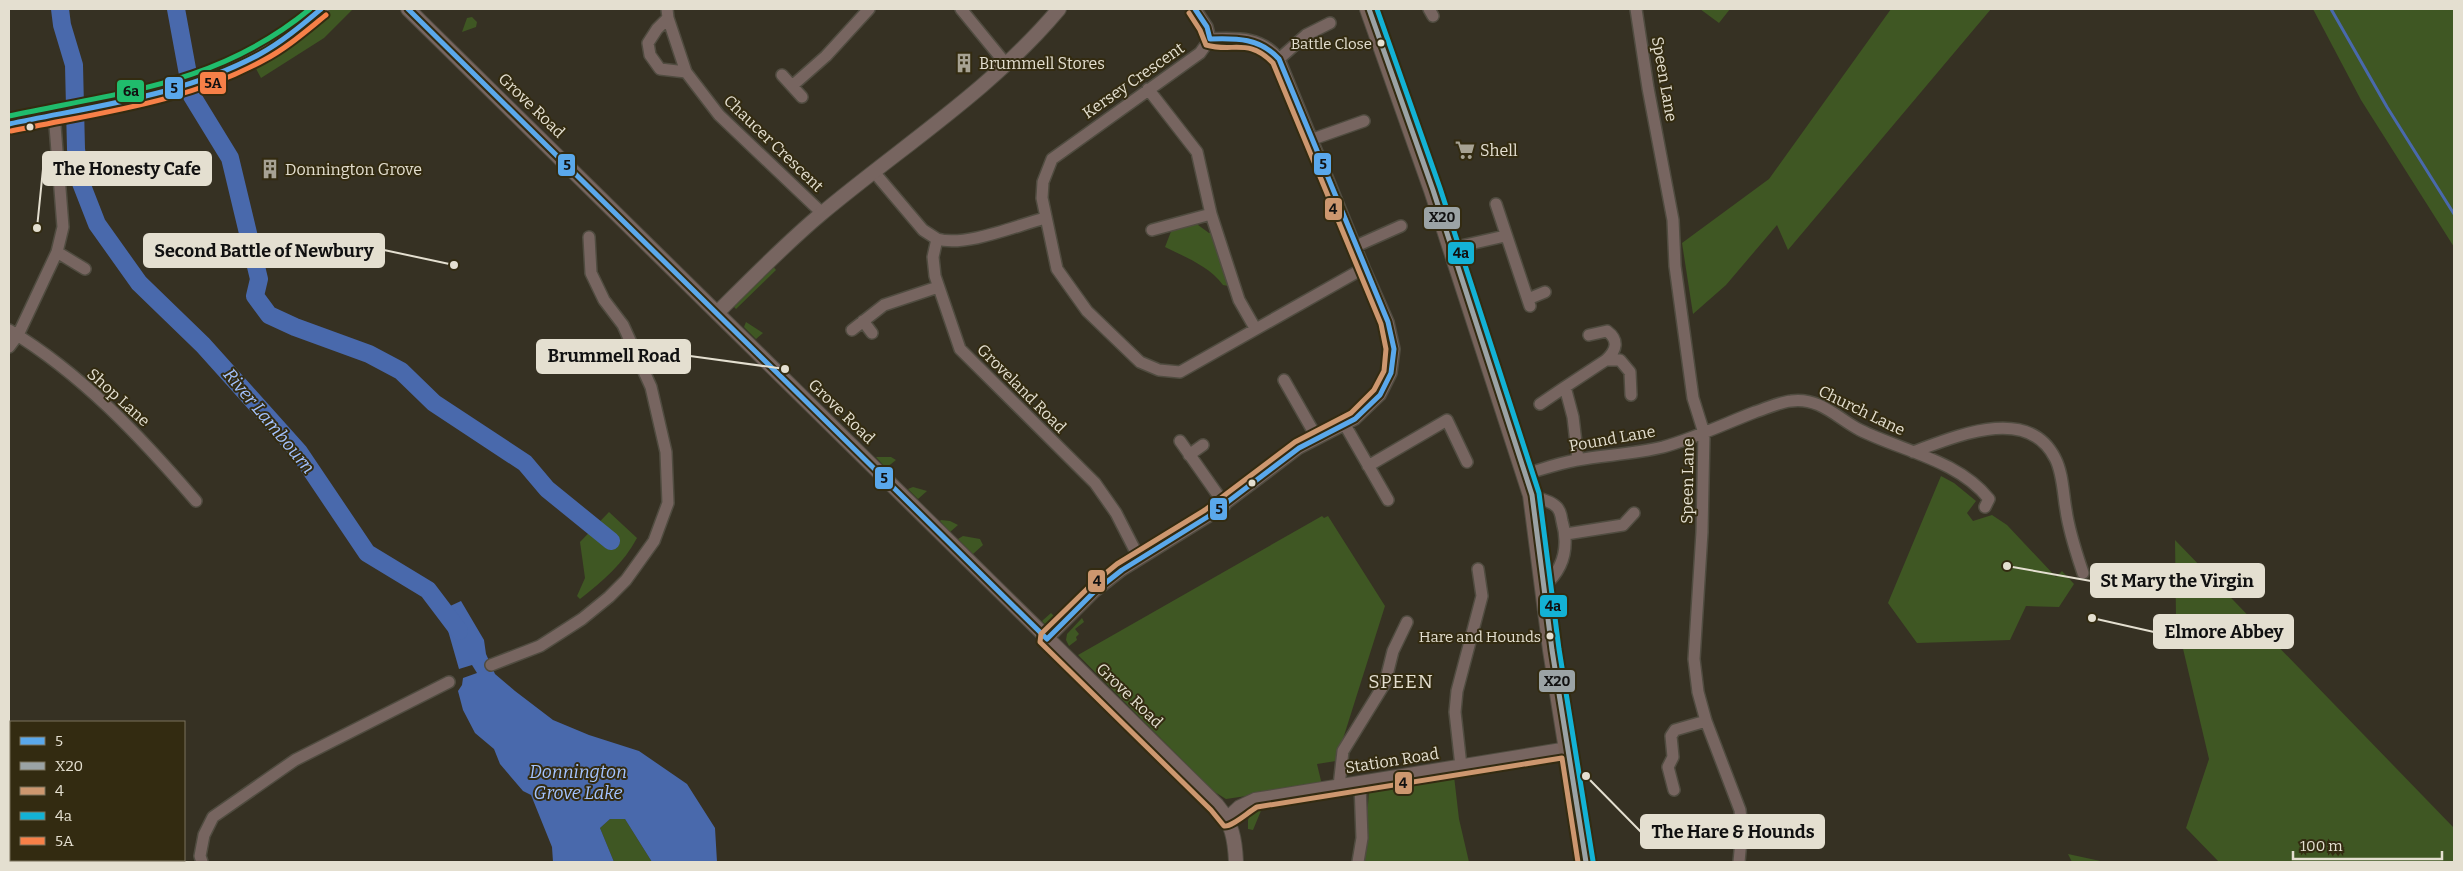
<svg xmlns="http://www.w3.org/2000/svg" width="2463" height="871" font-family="Bitter,serif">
<rect width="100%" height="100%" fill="#363123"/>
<path fill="#3f5723" d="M330,9H353L324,38L261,78L254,65Z
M1700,9H1730L1719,23Z
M1891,9H1991L1788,250L1777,225L1726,285L1693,314L1682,243L1769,179Z
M2313,9H2454V247L2361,100Z
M472,17L477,22L476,27L462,32L467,18Z
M1194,222L1209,233L1213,232L1228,286L1223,285C1209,266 1185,257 1165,247L1172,229Z
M773,266L776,270L736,309L732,305Z
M746,322L763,333L756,339L744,327Z
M876,457H891L896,460L886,468Z
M1941,476L1954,483L1976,501L1967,513L1973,521L1992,515L2007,525L2056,577L2062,571L2074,584L2059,607L2026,606L2010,640L1917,643L1888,603Z
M913,487L927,491L918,499L908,489Z
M609,512L637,538C624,563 602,582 580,599L577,596L585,578L580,542Z
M1322,516L1324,518L1328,516L1385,606L1336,761L1317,764L1322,785L1226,799L1213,791L1078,655Z
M941,520L950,521L958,525L950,532L940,521Z
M963,536L980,539L983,545L973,554L958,539Z
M2175,540L2454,828V862H2219L2186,828L2209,759L2176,619Z
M1071,606L1054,623L1045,624L1042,621L1051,613L1055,617Z
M1082,618L1084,622L1075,629L1079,634L1076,637L1077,640L1069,646L1066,640L1067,634Z
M1454,776L1459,819L1469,862H1364L1369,790Z
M1265,801L1253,830L1248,829V820L1255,804Z
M610,819H625L652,862H614L600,828Z
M2068,854L2105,862H2072Z"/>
<path fill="#4969ac" d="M461,601L484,640L486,654L495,674L515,691L553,720L589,735L639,751L687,784L715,828L717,862H652L625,819H610L600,828L614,862H553L552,847L531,795L523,791L500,764L494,749L475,733L463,710L458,691L462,685L463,678L477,673L472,665L459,669L445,620L448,607Z"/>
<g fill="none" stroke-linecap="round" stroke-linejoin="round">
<path stroke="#4969ac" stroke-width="3" d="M2331,9L2387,107L2454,214"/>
<path stroke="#4969ac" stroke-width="18" d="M60,9L62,25L74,65L76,149L81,183L97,224L139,283L203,345L299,452L367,553L428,590L459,631
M176,9L192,96L230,158L259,279L255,296L269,315L295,327L369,354L401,371L434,403L525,463L547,489L611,541"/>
<defs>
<path id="minor" d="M667,9L668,18L686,72L719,115L822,213
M961,9L1006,64
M1195,9L1207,27L1210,39
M1429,9L1433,16
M1636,9L1648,88L1673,220L1675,266L1693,398L1704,433L1702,532L1694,659L1698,692L1706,721L1740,810L1742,830L1739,862
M668,18L657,29L648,43L650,55L660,69L686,72
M1210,39L1200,53L1052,159L1043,182L1042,198L1057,269L1087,311L1140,362L1159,370L1180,372L1364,268
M1279,59L1306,35L1330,23
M782,75L802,97
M792,86L826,56L869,9
M1148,89L1197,152L1211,214L1239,300L1255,328
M1313,139L1364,121
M874,172L923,230L937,239L933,257L935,276L960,349L1095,483L1116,513L1139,558
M1496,204L1530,306
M1152,230L1211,214
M937,239C966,247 1015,226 1045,218
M1356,246L1401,226
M1452,248L1505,236
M57,252L85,269
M1528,299L1545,292
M863,321L872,333
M9,330C82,374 141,437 196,501
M852,330L884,305L938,287
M1589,335L1607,331C1619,340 1617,350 1606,360
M9,347L18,335L57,252L63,227L54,113
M1284,380L1317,438
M1540,404L1565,387
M1345,425L1388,500
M1180,441L1225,505
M1913,452C1954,437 2028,404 2055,458C2063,473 2063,494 2066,510C2069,532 2076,552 2083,573
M1189,455L1203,445
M1578,460L1573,417L1565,387L1606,360H1620L1630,372L1631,395
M1368,466L1447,420L1467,462
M1526,474C1543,469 1559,463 1577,460C1605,455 1635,454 1663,447C1695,438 1724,424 1755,412C1767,408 1780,402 1791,401C1820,397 1837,418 1860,430C1902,451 1958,460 1989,499L1985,507
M1532,495C1539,499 1547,500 1553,504C1560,508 1561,515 1562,521C1569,546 1565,568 1544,586
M1566,534L1623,525L1634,513
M1047,639L1094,592L1122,570L1209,516L1299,448L1355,419L1380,395L1391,373L1394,349L1388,322L1364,268L1279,59C1261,36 1237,38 1210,39
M491,665L540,646L582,619L609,597L626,580L654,541L668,503L666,452L651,387L623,325L604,300L591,273L589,237
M1461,766L1455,712L1457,691L1482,596L1478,569
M1339,786L1343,751L1385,683L1393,651L1407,622
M1674,790L1668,767L1673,757L1671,736L1675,730L1706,721
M202,862L200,856L204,835L213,817L295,760L449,682
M1358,862L1362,838L1360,784"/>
<path id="tertiary" d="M408,9L1217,805C1232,823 1235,839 1236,862
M717,313C751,279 784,245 821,214C901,147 992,89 1059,9
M1227,819L1240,807L1255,800L1568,749"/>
<path id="secondary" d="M9,124C91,105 186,96 260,54C282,42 302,25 321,9"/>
<path id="primary" d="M1369,9L1433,190L1532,495L1552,650L1586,862"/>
</defs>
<use href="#minor" stroke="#504c40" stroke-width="14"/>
<use href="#tertiary" stroke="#504c40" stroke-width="16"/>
<use href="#secondary" stroke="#504c40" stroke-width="18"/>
<use href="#primary" stroke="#504c40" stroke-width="20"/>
<use href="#minor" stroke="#776560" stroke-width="11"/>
<use href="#tertiary" stroke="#776560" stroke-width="14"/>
<use href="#secondary" stroke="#7a655f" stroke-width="15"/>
<use href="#primary" stroke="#77635b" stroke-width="18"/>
<defs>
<path id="bus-1" d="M408,9L1047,639L1094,592L1122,570L1209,516L1299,448L1355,419L1380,395L1391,373L1394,349L1388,322L1279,59C1260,38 1237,38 1210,39L1207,27L1195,9
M9,124C94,106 183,96 260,54C282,42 302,25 321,9"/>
<path id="bus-2" d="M1369,9L1433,190L1532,495L1552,650L1586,862"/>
<path id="bus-3" d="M1189,13L1200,30L1206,45C1233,53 1248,37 1273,63L1381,324L1386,349L1384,371L1374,390L1351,413L1295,442L1205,510L1117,564L1089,587L1041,634L1040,642L1211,810L1224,826C1232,827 1248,812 1257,807L1562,758L1578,862"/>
<path id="bus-4" d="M1377,9L1440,188L1539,493L1559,649L1593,861"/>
<path id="bus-5" d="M11,131C96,113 186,103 264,60C287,48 306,31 326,15"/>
<path id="bus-6" d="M9,116C120,92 218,85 310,9"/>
</defs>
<use href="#bus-1" stroke="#332b11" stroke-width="9"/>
<use href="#bus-2" stroke="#332b11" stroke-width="9"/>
<use href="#bus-3" stroke="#332b11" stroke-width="9"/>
<use href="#bus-4" stroke="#332b11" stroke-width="9"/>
<use href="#bus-5" stroke="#332b11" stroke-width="9"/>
<use href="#bus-6" stroke="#332b11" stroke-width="9"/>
<use href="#bus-1" stroke="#5aa8eb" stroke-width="5"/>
<use href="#bus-2" stroke="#9ba3a5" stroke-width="5"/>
<use href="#bus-3" stroke="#cd976f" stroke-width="5"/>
<use href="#bus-4" stroke="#13b2d5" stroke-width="5"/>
<use href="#bus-5" stroke="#f78048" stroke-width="5"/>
<use href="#bus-6" stroke="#20bc6c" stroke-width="5"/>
</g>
<defs>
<symbol id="building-bare" viewBox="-9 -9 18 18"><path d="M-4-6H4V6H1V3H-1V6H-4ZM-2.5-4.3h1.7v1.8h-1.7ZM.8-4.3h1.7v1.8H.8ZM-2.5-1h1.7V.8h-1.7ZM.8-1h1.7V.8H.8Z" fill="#a7a293" stroke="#332b11" stroke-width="2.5" paint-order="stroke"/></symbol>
<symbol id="supermarket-bare" viewBox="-9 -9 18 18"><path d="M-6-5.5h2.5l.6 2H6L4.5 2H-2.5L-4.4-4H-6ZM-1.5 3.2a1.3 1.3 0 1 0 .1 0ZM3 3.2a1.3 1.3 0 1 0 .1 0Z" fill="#a7a293" stroke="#332b11" stroke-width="2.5" paint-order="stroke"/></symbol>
</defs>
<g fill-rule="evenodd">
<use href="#building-bare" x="950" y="49" width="28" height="28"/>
<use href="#supermarket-bare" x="1451" y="136" width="28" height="28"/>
<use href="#building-bare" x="256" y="155" width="28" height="28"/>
</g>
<g fill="#e4dfd0" stroke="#332b11" stroke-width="2">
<circle cx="1381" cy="43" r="4.5"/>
<circle cx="30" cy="127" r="4.5"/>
<circle cx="1252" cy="483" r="4.5"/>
<circle cx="1550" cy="636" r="4.5"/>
</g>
<g text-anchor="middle" stroke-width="4" stroke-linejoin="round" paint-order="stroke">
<g font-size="15" fill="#e4dfd0" stroke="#332b11" text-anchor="end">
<text x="1372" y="49">Battle Close</text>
<text x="1541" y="642">Hare and Hounds</text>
</g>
<g font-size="16" fill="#e4dfd0" stroke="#332b11" text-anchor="start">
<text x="979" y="69">Brummell Stores</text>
<text x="1480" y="156">Shell</text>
<text x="285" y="175">Donnington Grove</text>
</g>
<g font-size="16" fill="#e4dfd0" stroke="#332b11">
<text transform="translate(1665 79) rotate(80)" y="6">Speen Lane</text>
<text transform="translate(1133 80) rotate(-35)" y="6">Kersey Crescent</text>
<text transform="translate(532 105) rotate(44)" y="6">Grove Road</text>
<text transform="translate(774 143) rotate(44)" y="6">Chaucer Crescent</text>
<text transform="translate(1022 388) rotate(45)" y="6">Groveland Road</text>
<text transform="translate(119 397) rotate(42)" y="6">Shop Lane</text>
<text transform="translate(1862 410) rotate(26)" y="6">Church Lane</text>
<text transform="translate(842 411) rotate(44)" y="6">Grove Road</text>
<text transform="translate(1612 438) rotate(-10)" y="6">Pound Lane</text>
<text transform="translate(1687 481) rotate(-89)" y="6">Speen Lane</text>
<text transform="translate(1130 695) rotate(44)" y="6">Grove Road</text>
<text transform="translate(1392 760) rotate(-9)" y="6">Station Road</text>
</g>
<g font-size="18" font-style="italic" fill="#a4c3fe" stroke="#332b11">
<text transform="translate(269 421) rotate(50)" y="6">River Lambourn</text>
<text x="578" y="778">Donnington<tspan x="578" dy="21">Grove Lake</tspan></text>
</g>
<g font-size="19" letter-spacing="1" fill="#e4dfd0" stroke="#332b11">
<text x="1401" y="688">SPEEN</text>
</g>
</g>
<path fill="none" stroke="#e4dfd0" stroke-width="2" d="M37 228L43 169M454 265L384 250M785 369L690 356M2007 566L2091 581M2092 618L2154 632M1586 776L1641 832"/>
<g fill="#e4dfd0" stroke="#332b11" stroke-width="2">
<circle cx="37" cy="228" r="5"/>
<circle cx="454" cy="265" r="5"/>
<circle cx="785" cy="369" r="5"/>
<circle cx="2007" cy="566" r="5"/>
<circle cx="2092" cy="618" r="5"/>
<circle cx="1586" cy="776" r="5"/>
</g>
<g fill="#e4dfd0" stroke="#e4dfd0" stroke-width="2">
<rect x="43" y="152" width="168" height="33" rx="5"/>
<rect x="144" y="234" width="240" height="33" rx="5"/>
<rect x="537" y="340" width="153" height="33" rx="5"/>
<rect x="2091" y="564" width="173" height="33" rx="5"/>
<rect x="2154" y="615" width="139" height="33" rx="5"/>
<rect x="1641" y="815" width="183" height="33" rx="5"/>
</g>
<g font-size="18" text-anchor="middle" font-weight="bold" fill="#111">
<text x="127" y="175">The Honesty Cafe</text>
<text x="264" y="257">Second Battle of Newbury</text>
<text x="614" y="362">Brummell Road</text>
<text x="2177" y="587">St Mary the Virgin</text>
<text x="2224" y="638">Elmore Abbey</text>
<text x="1733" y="838">The Hare &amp; Hounds</text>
</g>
<g stroke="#332b11" stroke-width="2">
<rect x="199" y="71" width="28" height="24" rx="5" fill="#f78048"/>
<rect x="164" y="76" width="20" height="24" rx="5" fill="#5aa8eb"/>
<rect x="116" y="79" width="29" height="24" rx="5" fill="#20bc6c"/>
<rect x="1313" y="152" width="19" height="24" rx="5" fill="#5aa8eb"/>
<rect x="557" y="153" width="19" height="24" rx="5" fill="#5aa8eb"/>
<rect x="1324" y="197" width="19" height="24" rx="5" fill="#cd976f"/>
<rect x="1423" y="206" width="38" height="24" rx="5" fill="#9ba3a5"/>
<rect x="1447" y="241" width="28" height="24" rx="5" fill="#13b2d5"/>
<rect x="874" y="466" width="20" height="24" rx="5" fill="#5aa8eb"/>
<rect x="1209" y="497" width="19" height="24" rx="5" fill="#5aa8eb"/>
<rect x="1087" y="569" width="19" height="24" rx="5" fill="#cd976f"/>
<rect x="1539" y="594" width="29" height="24" rx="5" fill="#13b2d5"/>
<rect x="1538" y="669" width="38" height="24" rx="5" fill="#9ba3a5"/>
<rect x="1394" y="771" width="19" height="24" rx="5" fill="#cd976f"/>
</g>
<g font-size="14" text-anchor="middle" font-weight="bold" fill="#111">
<text x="213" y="88">5A</text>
<text x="174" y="93">5</text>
<text x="131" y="96">6a</text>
<text x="1323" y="169">5</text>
<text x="567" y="170">5</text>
<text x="1333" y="214">4</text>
<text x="1442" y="222">X20</text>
<text x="1461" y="258">4a</text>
<text x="884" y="483">5</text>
<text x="1219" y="514">5</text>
<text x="1097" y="586">4</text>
<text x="1553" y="611">4a</text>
<text x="1557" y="686">X20</text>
<text x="1403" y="788">4</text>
</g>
<rect width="2463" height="871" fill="none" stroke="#e4dfd0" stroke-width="20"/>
<rect x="10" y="721" width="175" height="140" fill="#332b11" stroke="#7a735d"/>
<rect x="20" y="737" width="25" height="8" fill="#5aa8eb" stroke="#7a735d"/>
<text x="55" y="746" font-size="15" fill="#e4dfd0">5</text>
<rect x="20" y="762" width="25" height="8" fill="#9ba3a5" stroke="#7a735d"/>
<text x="55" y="771" font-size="15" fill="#e4dfd0">X20</text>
<rect x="20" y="787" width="25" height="8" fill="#cd976f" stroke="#7a735d"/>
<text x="55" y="796" font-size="15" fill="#e4dfd0">4</text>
<rect x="20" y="812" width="25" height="8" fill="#13b2d5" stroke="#7a735d"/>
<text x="55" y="821" font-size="15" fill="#e4dfd0">4a</text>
<rect x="20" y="837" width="25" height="8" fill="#f78048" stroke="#7a735d"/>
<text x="55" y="846" font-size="15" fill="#e4dfd0">5A</text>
<path d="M2293 851v8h149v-8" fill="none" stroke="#e4dfd0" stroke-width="2.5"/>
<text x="2300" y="851" font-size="15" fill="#e4dfd0" stroke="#332b11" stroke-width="4" paint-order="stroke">100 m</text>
</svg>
